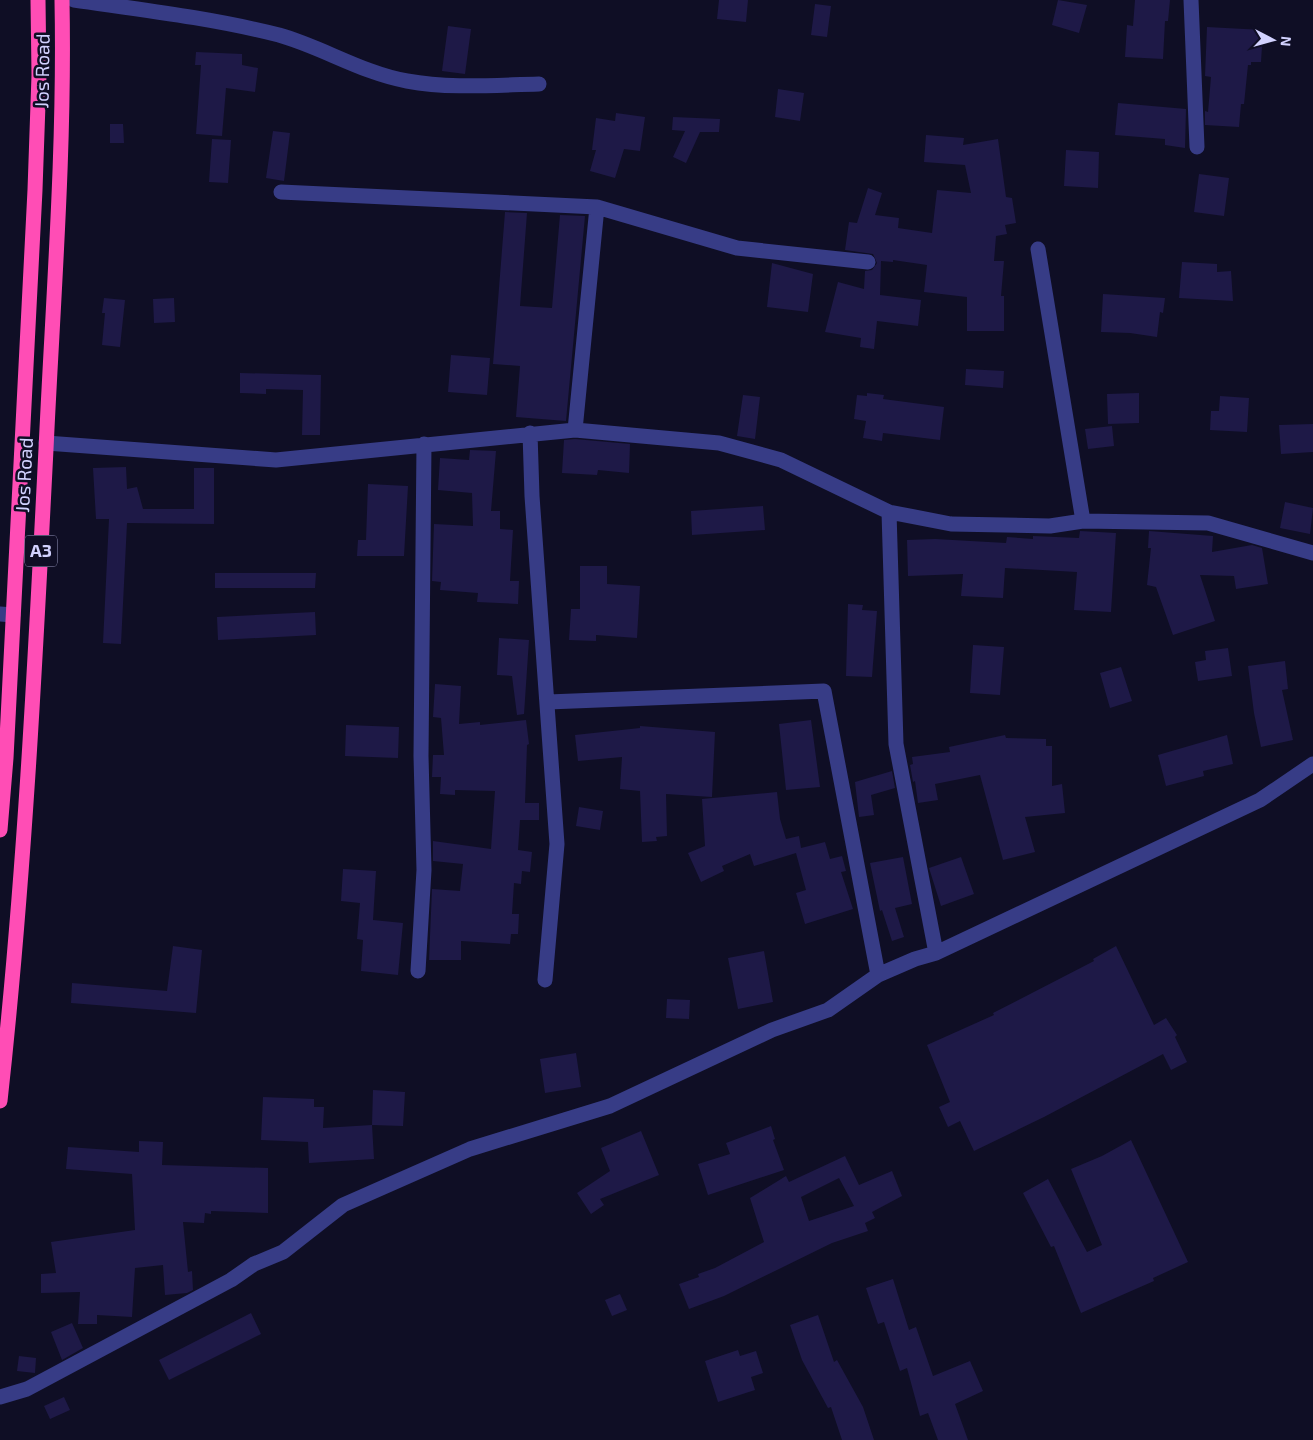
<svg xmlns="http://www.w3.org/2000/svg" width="1313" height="1440" font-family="'Exo 2',sans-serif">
<rect width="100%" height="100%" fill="#0f0e25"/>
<path fill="#1e1947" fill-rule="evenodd" d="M719,0H748L746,22L717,19Z
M1058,0L1087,5L1079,33L1052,25Z
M1135,0H1170L1168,21H1165L1163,59L1125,57L1127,25L1133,26Z
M815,4L831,6L827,37L811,35Z
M448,26L471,29L465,74L442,71Z
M1207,27L1263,30L1261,62H1251V65H1248L1244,104H1241L1239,127L1205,125V111L1208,112L1211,77L1205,76Z
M196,52L242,54V65L258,68L255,92L226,88L222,136L196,134L201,65H195Z
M778,89L804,93L800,121L775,117Z
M1118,103L1186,109L1185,148L1165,145V139L1115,135Z
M616,113L645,117L640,151L624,149L615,178L590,171L596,150H592L596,118L615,121Z
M673,117L720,119L719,132H700L686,163L673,157L685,131L672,130Z
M110,124H123L124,143H110Z
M273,131L290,133L284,181L266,178Z
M926,135L964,138L963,145L998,139L1006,197L1012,198L1016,223L1005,225L1007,234L996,236L994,261H1004L1001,296H1004V331H967V297L924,292L927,265L893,260V262L881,261L880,295L921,300L918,326L877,321L874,349L860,347L861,338L825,332L838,282L864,289L865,271L872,270L877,263L873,254L845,250L849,222L857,223L868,188L882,193L875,215L899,218L898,228L932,233L937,190L971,193L965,165L924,162Z
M212,139L231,140L228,183L209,182Z
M1066,150L1099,152L1098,188L1064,186Z
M1199,174L1229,178L1224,216L1194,212Z
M505,212L527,213L520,306L552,308L560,215L585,216L566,421L516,417L520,366L493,364Z
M1182,262L1217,264V272L1231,271L1233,301L1179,298Z
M772,263L813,274L808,312L767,307Z
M1103,294L1165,298L1163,313L1160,312L1157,337L1130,333L1101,332Z
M104,298L125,300L120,347L102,345L105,313H102Z
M174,298L175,322L154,323L153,299Z
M451,355L490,358L487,395L448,392Z
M966,369L1004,371L1003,388L965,385Z
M240,373L321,375L320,435H302L303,390L266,389V394L240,393Z
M867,393L884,395L883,399L944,407L940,440L883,433L882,441L863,438L866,421L854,419L857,395L867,396Z
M1139,393V423L1108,424L1107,394Z
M743,395L760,397L755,439L737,436Z
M1220,396L1249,398L1247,432L1210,430L1211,411H1219Z
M1313,424V452L1281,454L1279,425Z
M1112,426L1114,446L1088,449L1085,429Z
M575,439L630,444L629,473L598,470L597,475L562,473L564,440Z
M470,450L496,451L491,511H500V529L513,530L510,581H519L518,604L477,602L478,593L440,590L441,582L432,581L434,524L473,526L472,493L438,490L440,458L469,460Z
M126,467L127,489L137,487L143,509H194V468H214V524L127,523L121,644L103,643L109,519H96L93,468Z
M368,484L408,486L404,556H357L358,540H366Z
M1285,502L1313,508L1310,534L1280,528Z
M763,506L765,530L692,535L691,511Z
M1080,531L1116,533L1111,612L1074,610L1077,572L1005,568L1003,598L961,596L963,574L908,576L907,540L935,539L1006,543L1007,537L1033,539V536L1079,538Z
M1149,531L1213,536L1212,552L1252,545L1262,548L1268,584L1236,589L1234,576L1200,575L1215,621L1173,635L1156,587L1147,585L1151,548H1148Z
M580,566H607V584L640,586L637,638L596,635V641L569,640L571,609H580Z
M215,573H316L315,588H215Z
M848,604L863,605L862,610L877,611L872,677L846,676Z
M315,612L316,635L218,640L217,617Z
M499,638L529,640L524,714L517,715L512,676L497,675Z
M973,645L1004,647L1000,695L970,693Z
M1228,648L1232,676L1198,681L1195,662L1206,660L1205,651Z
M1285,661L1288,689L1282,690L1293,740L1261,747L1254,713L1248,666Z
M1121,667L1132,701L1110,708L1100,673Z
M435,684L461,686L459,724L480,722V725L526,720L529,744L527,745L525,803H539V820H520L518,850L532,852L530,872L522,871L521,884L514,883L512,914H519L518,934H511L510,944L461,941V960H429L432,889L460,891L463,864L433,861V841L491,849L495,791L455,790V795L440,794L441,777H432L433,755H444L441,718L433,717Z
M811,720L820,787L786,790L779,724Z
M346,725L399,727L398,758L345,756Z
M640,726L715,732L712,797L666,794L667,836L656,837L657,841L642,842L640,791L620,789L622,757L578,761L575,735L640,728Z
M1005,735L1006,738L1046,739V746H1052V786L1062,784L1065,813L1025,817L1035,852L1003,860L980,775L935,784L938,800L918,803L915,781L913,782L910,765L913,764L912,757L950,752L949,747Z
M1227,735L1233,764L1203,771L1204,776L1166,786L1158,755Z
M892,771L895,788L871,795L874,815L859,817L855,782Z
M777,792L780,819L786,839L799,836L801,848L825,842L830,859L842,856L846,871L841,872L853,909L805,924L796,893L806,890L796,853L754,866L750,854L722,866L724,871L701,882L688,853L705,846L702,799Z
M579,807L603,811L600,830L576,826Z
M903,857L912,904L895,908L904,937L892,941L882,910L880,911L870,863Z
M961,857L974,894L941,906L929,868Z
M343,869L376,871L373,920L403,923L398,975L361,971L363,940L357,939L360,903L341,901Z
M173,946L202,950L196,1013L71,1003L72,983L167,991Z
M1116,946L1154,1025L1166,1018L1177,1035L1175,1037L1187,1062L1171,1070L1163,1054L1044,1117L974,1151L960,1121L948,1127L939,1107L950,1102L927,1045L994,1015L993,1013L1094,961L1093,959Z
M764,951L773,1002L738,1009L728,958Z
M667,999L690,1000L689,1019L666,1018Z
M576,1053L581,1087L545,1093L540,1059Z
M373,1090L405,1092L403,1126L372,1125Z
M263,1097L314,1099V1107H324L323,1128L372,1125L374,1159L309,1163L308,1142L261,1140Z
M771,1126L775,1139L773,1140L784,1170L708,1195L698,1164L730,1154L726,1143Z
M641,1131L659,1175L600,1199L604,1205L591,1214L577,1193L610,1171L601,1148Z
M1131,1140L1188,1262L1153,1278L1154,1281L1081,1313L1054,1246L1051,1247L1023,1193L1048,1179L1087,1252L1102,1245L1071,1169L1102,1156Z
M139,1141L163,1142L162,1165L268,1168V1213L211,1211V1214L205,1213L204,1223L183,1222L188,1272L192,1271L193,1290L187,1293L165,1295L163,1265L135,1268L132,1317L97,1315V1324H78L80,1292L41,1293V1274L56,1273L51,1242L135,1230L132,1174L66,1169L68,1147L139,1152Z
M845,1156L859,1185L892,1171L902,1196L872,1212L875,1218L865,1223L868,1231L832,1243L724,1296L689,1309L679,1284L699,1277L698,1274L715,1268L764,1242L750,1198L786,1176L789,1182ZM839,1178L854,1206L809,1221L801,1197Z
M893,1279L909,1330L916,1327L933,1376L970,1361L983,1391L955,1404L968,1440H938L928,1413L920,1416L907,1368L900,1371L884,1322L878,1324L866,1288Z
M620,1294L627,1310L612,1316L605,1300Z
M251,1313L261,1334L169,1380L159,1360Z
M818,1315L834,1362L837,1360L863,1407L874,1440H842L831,1407L828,1408L802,1360L790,1325Z
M72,1323L83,1348L62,1360L51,1332Z
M738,1350L740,1356L756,1351L763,1373L751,1377L755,1390L718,1402L705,1361Z
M19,1356L36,1358L35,1373L17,1371Z
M64,1397L70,1410L50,1419L44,1406Z"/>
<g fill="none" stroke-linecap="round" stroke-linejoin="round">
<path stroke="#373c86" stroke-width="15" d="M74,0C143,10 211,18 279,35C322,47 362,73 407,81C450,89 495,85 539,84
M1191,0L1197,147
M281,192L597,207L737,248L868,262
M1038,249L1083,521
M575,430L597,207
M530,433L532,496L557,844L545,980
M46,443L276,460L575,430L719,443L781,460L889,512L951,524L1050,526L1083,521L1208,523L1313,553
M889,512L896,744L936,953
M0,614L13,615
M548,702L824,691L878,975
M418,971L424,870L421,756L424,444
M0,1397L27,1389L231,1280L254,1264L283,1252L343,1205L470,1149L610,1106L772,1030L828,1010L878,975L915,959L936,953L1260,800L1313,764"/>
<path stroke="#ff4db5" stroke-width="15" d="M0,830L6,758L35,190L39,75L38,0
M0,1101C24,884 35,667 46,449C53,299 65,150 62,0"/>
</g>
<g text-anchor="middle" stroke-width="5" stroke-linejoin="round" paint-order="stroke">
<rect fill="#0f0e25" stroke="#9897be" stroke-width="1" x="25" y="535.5" width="32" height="31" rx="4"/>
<g font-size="18" font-weight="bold" fill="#d2d2ff">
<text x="41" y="557">A3</text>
</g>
<g font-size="19" fill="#d2d2ff" stroke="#0f0e25">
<text transform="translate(42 71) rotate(-89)" y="7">Jos Road</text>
<text transform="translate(24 475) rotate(-87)" y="7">Jos Road</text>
</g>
</g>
<g transform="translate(1273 40) rotate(96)" stroke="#0f0e25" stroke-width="4" paint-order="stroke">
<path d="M0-4L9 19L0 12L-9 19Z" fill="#d2d2ff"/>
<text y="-8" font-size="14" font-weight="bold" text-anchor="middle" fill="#d2d2ff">N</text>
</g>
</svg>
